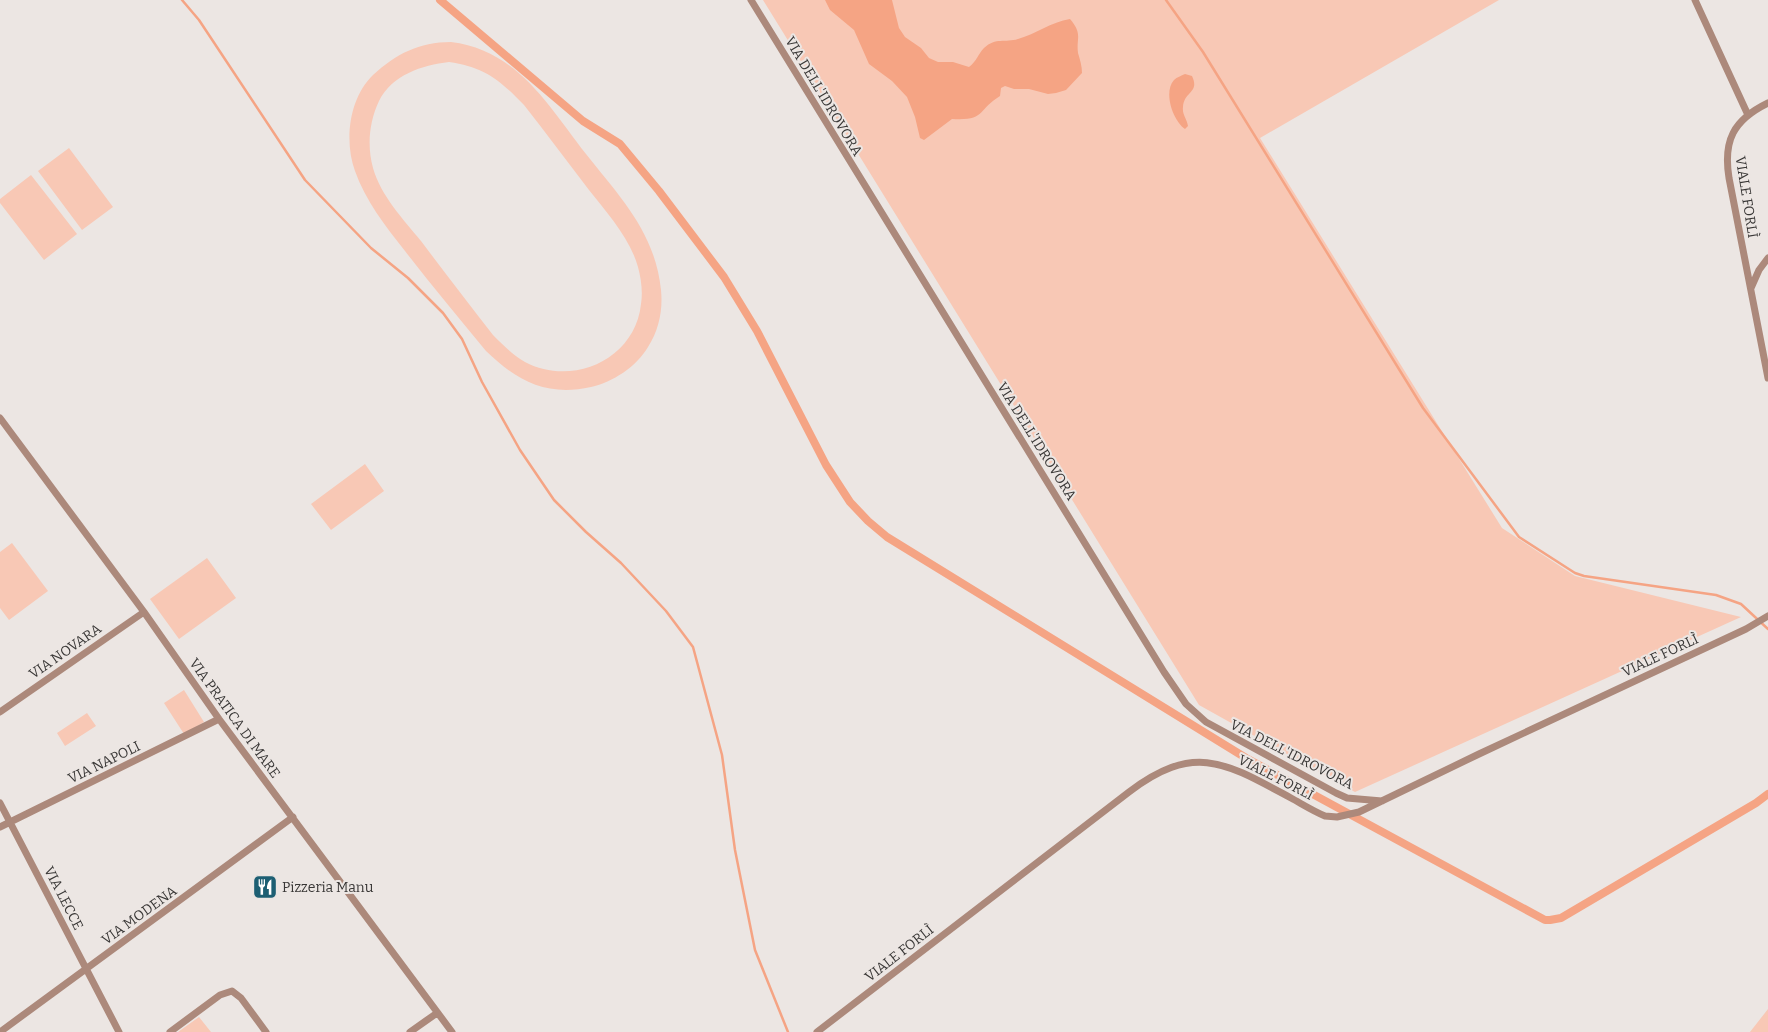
<svg xmlns="http://www.w3.org/2000/svg" width="1768" height="1032" font-family="Bitter,serif">
<rect width="100%" height="100%" fill="#ece6e3"/>
<path fill="#f8c8b5" fill-rule="evenodd" d="M763,0H1499L1260,138L1502,528L1575,576L1741,617L1355,792L1199,705Z
M451,42C517,50 548,105 586,154C620,197 655,232 661,290C663,310 659,330 648,347C636,367 613,382 591,387C547,397 517,381 486,351C459,318 431,285 405,251C386,227 365,200 355,171C344,141 349,98 373,75C396,54 419,42 451,42ZM449,62C484,67 500,80 524,105C546,133 567,161 589,190C607,213 630,238 638,267C641,278 643,292 641,304C635,360 572,387 525,362C513,355 503,345 493,335C469,304 445,273 421,241C403,219 381,196 373,168C367,146 369,122 379,101C392,75 422,65 449,62Z
M69,148L113,207L82,230L38,171Z
M31,175L77,234L44,260L0,203V199Z
M365,464L384,491L331,530L311,504Z
M12,543L48,591L9,620L0,608V552Z
M207,558L236,598L179,639L150,599Z
M184,690L204,722L184,734L164,703Z
M87,713L96,726L65,746L57,733Z
M1768,1009V1032H1750Z
M199,1017L211,1032H178Z"/>
<path fill="#f5a484" d="M825,0H892L899,28L905,37L921,48L929,58L938,62H953L969,67C977,61 978,54 984,48C996,37 1005,43 1018,39C1036,34 1051,22 1070,19C1083,34 1076,38 1078,53C1080,60 1082,66 1082,73L1066,90L1056,93L1048,94L1029,89H1014L1005,86L1001,88L1000,96C977,110 986,121 952,119L924,140L920,138L915,117L907,97L892,81L869,64L854,30L830,10Z
M1185,74L1192,76C1200,93 1184,91 1183,107C1182,115 1187,119 1188,126L1185,129C1173,121 1163,92 1174,80C1177,77 1181,76 1185,74Z"/>
<g fill="none" stroke-linecap="round" stroke-linejoin="round">
<path stroke="#f5a484" stroke-width="2.5" d="M182,0L199,20L305,180L371,248L408,278L443,313L462,339L482,382L520,450L554,500L586,532L621,563L666,611L693,647L722,755L735,850L755,950L788,1032
M1166,0L1203,52L1423,408L1519,537L1575,573L1584,576L1716,595L1741,604L1768,629"/>
<path stroke="#f5a484" stroke-width="8" d="M440,0L583,121L620,144L659,191L724,277L757,331L826,465L850,502L868,521L887,537L1246,758L1545,920H1550L1561,918L1756,803L1768,794"/>
<path stroke="#ac897b" stroke-width="7" d="M751,0L1164,672L1186,704L1206,722L1336,793L1347,798L1382,801
M1695,0L1748,115
M1768,103C1733,120 1723,141 1729,178L1768,378
M1751,288L1759,270L1768,258
M0,418L144,612L219,719L452,1032
M0,712L144,612
M0,803L119,1032
M0,827L219,719
M0,1032L293,817
M170,1032L220,995L232,991L241,998L266,1032
M410,1032L437,1013
M817,1032L1129,792C1195,742 1226,763 1291,798C1302,804 1313,811 1325,816L1337,817L1359,812L1479,754L1746,629L1768,616"/>
</g>
<defs>
<symbol id="restaurant-square" viewBox="-11 -11 22 22"><rect x="-9" y="-9" width="18" height="18" rx="4" fill="#1d5f73" stroke="#ece6e3"/><path d="M-5-6h1v4h1v-4h1v4h1v-4h1v5L-1.5 .5V6h-2V.5L-5-1ZM5-6V6H3V1.5H1.5Q1.5-4 5-6Z" fill="#fff"/></symbol>
</defs>
<g fill-rule="evenodd">
<use href="#restaurant-square" x="251" y="873" width="28" height="28"/>
</g>
<g text-anchor="middle" stroke-width="4" stroke-linejoin="round" paint-order="stroke">
<g font-size="14" fill="#393736" stroke="#ece6e3">
<text transform="translate(824 96) rotate(59)" y="5">VIA DELL'IDROVORA</text>
<text transform="translate(1747 197) rotate(81)" y="5">VIALE FORLÌ</text>
<text transform="translate(1037 441) rotate(58)" y="5">VIA DELL'IDROVORA</text>
<text transform="translate(65 651) rotate(-35)" y="5">VIA NOVARA</text>
<text transform="translate(1660 655) rotate(-25)" y="5">VIALE FORLÌ</text>
<text transform="translate(235 718) rotate(54)" y="5">VIA PRATICA DI MARE</text>
<text transform="translate(1292 754) rotate(27)" y="5">VIA DELL'IDROVORA</text>
<text transform="translate(104 762) rotate(-26)" y="5">VIA NAPOLI</text>
<text transform="translate(1276 777) rotate(27)" y="5">VIALE FORLÌ</text>
<text transform="translate(64 898) rotate(63)" y="5">VIA LECCE</text>
<text transform="translate(139 915) rotate(-36)" y="5">VIA MODENA</text>
<text transform="translate(899 953) rotate(-38)" y="5">VIALE FORLÌ</text>
</g>
<g font-size="14" fill="#393736" stroke="#ece6e3" text-anchor="start">
<text x="282" y="892">Pizzeria Manu</text>
</g>
</g>
</svg>
